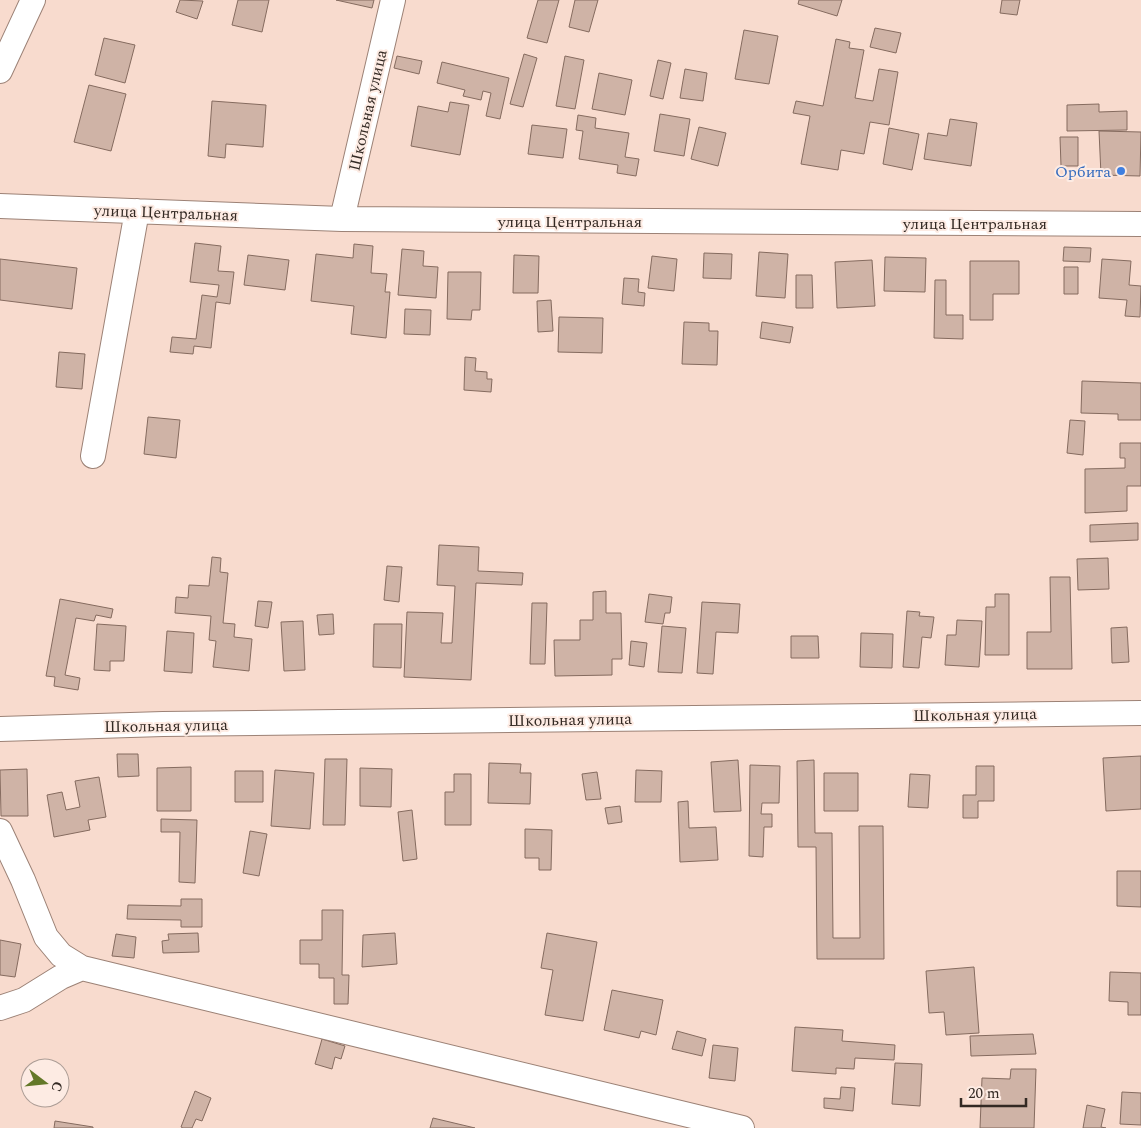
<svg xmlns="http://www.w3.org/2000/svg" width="1141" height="1128" font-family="Spectral,serif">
<rect width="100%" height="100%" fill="#f8dbce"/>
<path fill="#cfb3a6" stroke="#856b5f" d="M180,0L203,1L197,19L176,12Z
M238,0H269L262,32L232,25Z
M336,0H374L372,8Z
M538,0H559L547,43L527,38Z
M575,0H598L589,32L569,27Z
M799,0H842L837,16L798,4Z
M1002,0H1020L1017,15L1000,13Z
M875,28L901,33L896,53L870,47Z
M744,30L778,36L769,84L735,79Z
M104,38L135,45L125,83L95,75Z
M836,39L850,42L849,48L864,50L855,98L873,101L879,69L898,72L889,125L870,122L864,154L841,150L838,170L801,164L810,116L793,113L796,101L823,106Z
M524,54L537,58L523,107L510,104Z
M397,56L422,61L419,74L394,68Z
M565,56L584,60L575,109L556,106Z
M658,60L671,63L663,99L650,96Z
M442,62L509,78L500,119L486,116L491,93L483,91L481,100L463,96L465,90L437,83Z
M685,69L707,73L703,101L680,98Z
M599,73L632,80L625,115L592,109Z
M89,85L126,94L111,151L74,142Z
M212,101L266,105L263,147L226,144L225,158L208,156Z
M450,102L469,105L460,155L411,146L418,106L448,112Z
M1099,104V112L1127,111V130L1067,131V105Z
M660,114L690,119L684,156L654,151Z
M578,115L596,118L595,128L629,133L625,157L639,159L636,176L617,173L618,165L579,159L583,131L576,130Z
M950,119L977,123L971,166L924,159L928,133L947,136Z
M532,125L567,129L563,158L528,154Z
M699,127L726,133L718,166L691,159Z
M889,128L919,134L912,170L883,164Z
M1099,131L1141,132L1140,176L1101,175Z
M1060,137H1078V166H1061Z
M195,243L221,246L218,271L234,272L230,304L216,302L211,348L194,346L193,354L170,352L172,337L196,339L202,295L217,297L219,285L190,282Z
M354,244L373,246L371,273L387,274L385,292H390L386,338L351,334L354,306L311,301L316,254L353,258Z
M1064,247L1091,248L1090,262L1063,261Z
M402,249L424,251L423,266L438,267L436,298L398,295Z
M759,252L788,254L785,298L756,296Z
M704,253L732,254L731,279L703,278Z
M248,255L289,260L285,290L244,285Z
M514,255L539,256L538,293H513Z
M652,256L677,259L674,291L648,288Z
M885,257L926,258L925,292L884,291Z
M0,259L77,268L72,309L0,300Z
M1102,259L1131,261L1129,285L1141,286L1140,317L1125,316L1127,300L1099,298Z
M872,260L875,306L837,308L835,262Z
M970,261H1019V294H993V320H970Z
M1064,267H1078V294H1064Z
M448,272H481L480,310H472L471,320L447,319Z
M796,275H812L813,308H796Z
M624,278L639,279L638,292L645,293L644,306L622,304Z
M935,280H946V315H963V339L934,338Z
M551,300L553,331L538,332L537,301Z
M405,309L431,310L430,335L404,334Z
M559,317L603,318L602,353L558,352Z
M684,322L709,323V331H718L717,365L682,364Z
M762,322L793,327L790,343L760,338Z
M59,352L85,354L82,389L56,387Z
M465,357L476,358L475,371L487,372V379H492L491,392L464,390Z
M1082,381L1141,383V420H1118V414L1081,413Z
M148,417L180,420L176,458L144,454Z
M1070,420L1085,421L1083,455L1067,453Z
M1120,443H1141V486H1127V511L1085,513V469L1125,468V458H1120Z
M1138,523V540L1090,542V525Z
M439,545L479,547L478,571L523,573L522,585L476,583L471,680L404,677L407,612L443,613L441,643H452L455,586L437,585Z
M212,557L221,558L220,572L228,573L223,623L235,624L234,637L252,639L249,671L213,667L216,641L209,640L211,616L175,613L176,597L188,598L189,585L209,586Z
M1108,558L1109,589L1078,590L1077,559Z
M387,566L402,567L399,602L384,600Z
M1050,577H1070L1072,669H1027V632H1051Z
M606,591V613H621L622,659H612V675L555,676L554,640H580V620H593V592Z
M649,594L672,597L670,613H665L663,624L645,622Z
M995,594H1009V655H985L986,607H995Z
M60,599L113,609L111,618L96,615L94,621L76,618L65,675L80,678L78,690L54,686L55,677L46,676Z
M258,601L272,602L268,628L255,626Z
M702,602L740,604L738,633L716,632L713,674L697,673Z
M532,603H547L545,664H530Z
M907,611L920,612L919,616L934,617L931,638L922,637L919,668L903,667Z
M333,614L334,634L319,635L317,615Z
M957,620L982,621L979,667L945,665L947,635H956Z
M303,621L305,670L284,671L281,622Z
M97,624L126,626L124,661H110V671L94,670Z
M374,624H402L401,668L373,667Z
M662,626L686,628L682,673L658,672Z
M1127,627L1129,662L1112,663L1111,628Z
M167,631L194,633L192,673L164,671Z
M861,633L893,634L892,668L860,667Z
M791,636H818L819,658H791Z
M631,641L647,643L644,667L629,665Z
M117,754H138L139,776L118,777Z
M1141,756V809L1106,811L1103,758Z
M325,759H347L345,825H323Z
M738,760L741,811L714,812L711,762Z
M814,760L815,833H832L833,938H860L859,826H883L884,959H817L816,847H798L797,761Z
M489,763L521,764L520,773H531L530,804L488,803Z
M750,765L780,766L779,803H762L761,814H772V827H764L763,857L749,856Z
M976,766H994V801H978V818H963V795H976Z
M191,767V811H157V768Z
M360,768L392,769L391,807L360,806Z
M27,769L28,816H1L0,770Z
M275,770L314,773L310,829L271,826Z
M636,770L662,771L661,802H635Z
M235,771H263V802H235Z
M597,772L601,799L586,800L582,774Z
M824,773H858V811H824Z
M454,774H471V825H445V792H454Z
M910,774L930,775L928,808L908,807Z
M99,777L106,817L88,820L90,830L54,837L47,795L62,792L66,810L80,807L75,781Z
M688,801L689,828L716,827L718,860L680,862L678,802Z
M620,806L622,822L608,824L605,808Z
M412,810L417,859L403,861L398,812Z
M161,819L197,820L195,883L179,882L180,832H161Z
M525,829L552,830L551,870H539V858H525Z
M250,831L267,834L259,876L243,873Z
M1117,871H1141V907L1117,906Z
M181,899H202V927H181V920L127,919L128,905L181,906Z
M322,910H343L342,975H349L348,1004H334V978H319V964H300V940H322Z
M198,933L199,952L163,953L162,941L169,940L168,934Z
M395,933L397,964L362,967L363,935Z
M547,933L597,942L583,1021L545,1015L553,970L541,968Z
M116,934L136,937L134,958L112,956Z
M0,940L21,944L15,977L0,975Z
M974,967L979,1033L946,1035L944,1012L929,1013L926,971Z
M1110,972L1141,973V1015H1128V1002L1109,1001Z
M612,990L663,1000L656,1035L641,1031L639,1038L604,1030Z
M795,1027L843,1030L842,1041L895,1045L894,1060L855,1058L854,1069L836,1068V1074L792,1071Z
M677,1031L706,1039L702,1056L672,1049Z
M1033,1034L1036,1054L971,1056L970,1036Z
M322,1039L345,1046L341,1059L335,1057L332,1069L315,1064Z
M713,1045L738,1048L735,1081L709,1078Z
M895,1063L922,1064L920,1106L892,1104Z
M1011,1069H1036L1034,1128H980L982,1078L1010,1079Z
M841,1087L855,1088L853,1111L824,1108V1098L840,1099Z
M195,1091L211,1098L202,1121L196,1119L192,1128H183L181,1127Z
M1122,1092L1141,1093V1125L1120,1124Z
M1087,1105L1105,1109L1101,1127L1106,1128H1083Z
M433,1118L475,1128H430Z
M55,1121L93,1127V1128H54Z"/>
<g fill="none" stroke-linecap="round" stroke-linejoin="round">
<defs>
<path id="minor" d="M0,71L33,0
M0,206L342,219L1141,224
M342,219L393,0
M93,456L137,211
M0,729L163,724L1141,713
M0,831L23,880L46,937L61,955L82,968L742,1128
M0,1008L24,1000L61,977L82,968"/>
</defs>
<use href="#minor" stroke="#9c8276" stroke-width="26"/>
<use href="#minor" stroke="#fff" stroke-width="24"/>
</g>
<circle fill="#3f7fe0" stroke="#fdebe3" stroke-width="2" cx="1121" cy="171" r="5"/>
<g text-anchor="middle" stroke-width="4" stroke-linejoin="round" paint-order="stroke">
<g font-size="16" fill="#332923" stroke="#fdebe3">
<text transform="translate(367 110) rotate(-77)" y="6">Школьная улица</text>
<text transform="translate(166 212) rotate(2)" y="6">улица Центральная</text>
<text x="570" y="227">улица Центральная</text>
<text x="975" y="229">улица Центральная</text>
<text transform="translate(975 714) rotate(-1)" y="6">Школьная улица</text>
<text transform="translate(570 719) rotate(-1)" y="6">Школьная улица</text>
<text transform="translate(166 725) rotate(-1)" y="6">Школьная улица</text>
</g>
<g font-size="16" fill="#366cbe" stroke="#fdebe3" text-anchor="end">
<text x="1111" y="177">Орбита</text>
</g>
</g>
<g transform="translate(45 1083) rotate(106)"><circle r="24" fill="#fdebe3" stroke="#ac9d96"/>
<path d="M0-4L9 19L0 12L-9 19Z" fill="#637828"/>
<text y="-8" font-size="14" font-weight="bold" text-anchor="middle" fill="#332923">С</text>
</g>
<path d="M961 1098v8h65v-8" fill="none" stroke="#332923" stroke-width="2.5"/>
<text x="968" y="1098" font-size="15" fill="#332923" stroke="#fdebe3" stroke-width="4" paint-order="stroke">20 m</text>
</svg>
